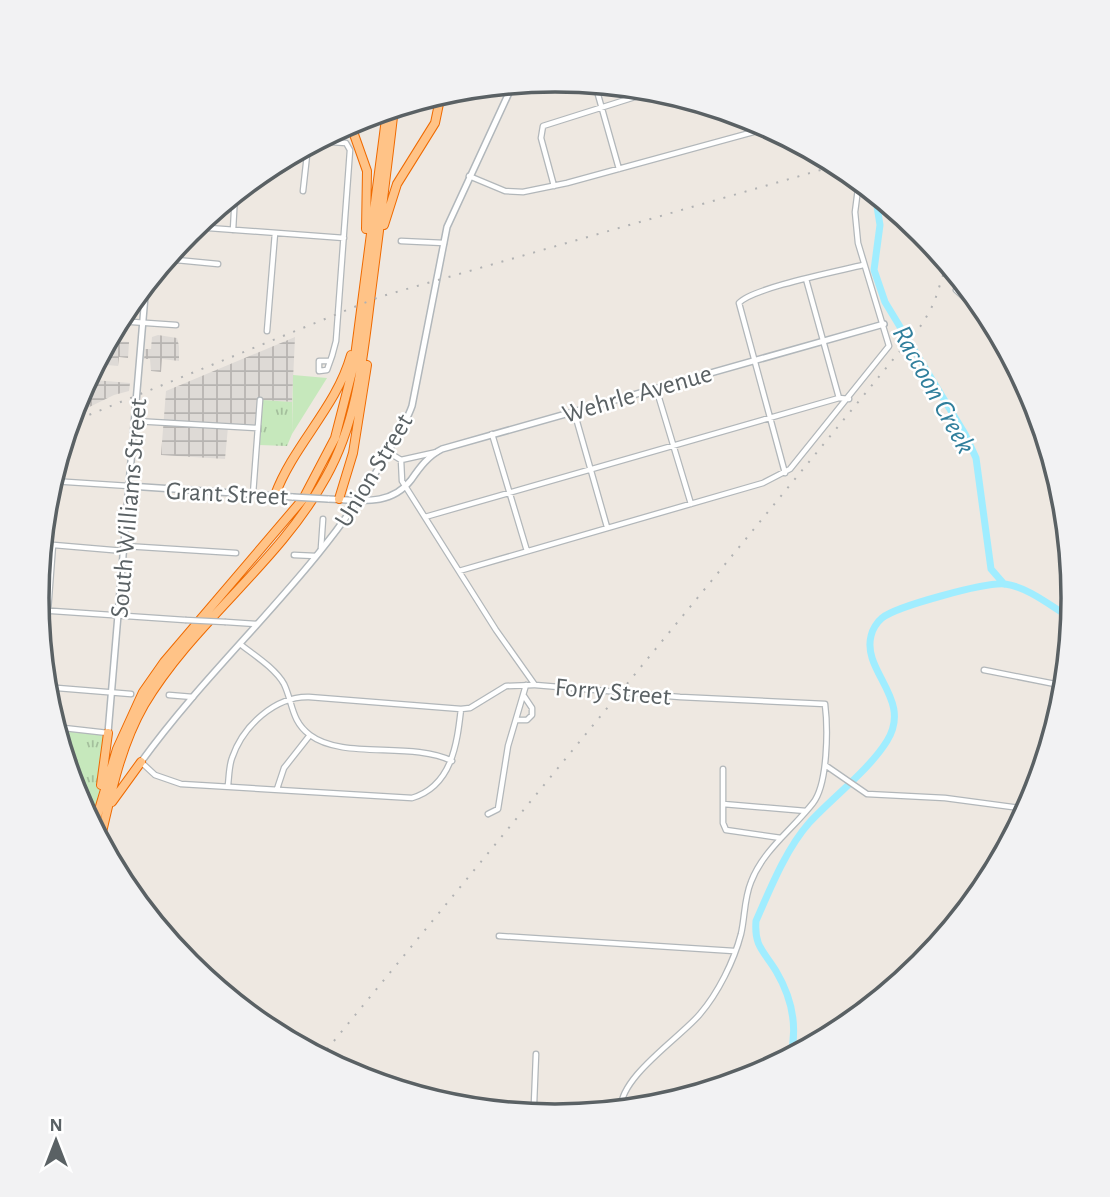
<svg xmlns="http://www.w3.org/2000/svg" width="1110" height="1197" font-family="'Alegreya Sans',sans-serif">
<defs>
<pattern id="industrial-grid" width="8" height="8" patternUnits="userSpaceOnUse" patternTransform="scale(1.75)"><rect width="8" height="8" fill="#dedad6"/><path d="M0 4h8M4 0v8" fill="none" stroke="#b7b4b1"/></pattern>
<pattern id="park-tufts" width="24" height="20" patternUnits="userSpaceOnUse" patternTransform="scale(1.75)"><rect width="24" height="20" fill="#c6e8bc"/><path d="M3 7l-1-3M5 7V3M7 7l1-3M15 17l-1-3M17 17v-4M19 17l1-3" fill="none" stroke="#a4bf9c"/></pattern>
</defs>
<rect width="100%" height="100%" fill="#eee8e1"/>
<path fill="url(#industrial-grid)" d="M158,335L177,338L179,346V361L162,359L161,372L151,371L150,359H144L145,349H151L152,337Z
M295,337L292,402L260,400L258,428L228,427L225,459L161,455L166,391Z
M108,341L129,342L128,358L119,357L118,366L96,364L94,380L130,383L129,391L114,395L71,416L79,411L80,392Z"/>
<path fill="#c6e8bc" d="M293,375L327,378L292,434Z"/>
<path fill="url(#park-tufts)" d="M263,400L292,402V434L287,446L259,445Z
M55,727L108,733L94,830L76,796Z"/>
<g fill="none" stroke-linecap="round" stroke-linejoin="round">
<path stroke="#a0edff" stroke-width="7" d="M875,194L880,225L874,270L885,302L965,434L976,458L991,569L1004,584
M790,1058C798,1028 792,998 776,971C764,951 754,947 756,921C770,889 786,849 809,823C833,797 869,770 887,741C913,699 862,672 871,636C872,630 877,622 882,618C897,606 986,582 1005,584C1028,587 1052,607 1071,618"/>
<defs>
<path id="street" d="M595,84L619,169
M317,141L346,143L350,150L336,341C334,350 331,360 327,370L319,371V361H330
M469,176L505,191L523,192L567,183L768,128
M554,186L541,138L543,126L657,90
M303,191L308,146
M195,227L344,238
M233,230L235,194
M401,241L444,243
M166,259L218,264
M806,279L839,398
M956,290L967,300
M118,321L176,325
M267,331L275,233
M656,388L691,504
M574,411L607,527
M135,421L258,428
M492,434L527,551
M388,452L401,460L402,481L496,630L535,685L680,697L825,704C828,728 828,784 813,803C793,829 763,850 751,882C744,899 745,917 741,934C734,961 718,993 700,1014C681,1037 618,1078 621,1110
M401,460L437,452
M785,473L739,303C752,288 839,271 863,265
M52,481L129,486
M253,494L260,400
M425,517L839,398L849,399
M42,544L124,551
M125,546L236,553
M321,548L323,519
M294,555L316,556
M459,571L763,483L790,469L889,346L858,243L855,212L859,181
M38,610L185,620
M48,611L53,545
M226,622L257,624
M240,644C254,655 275,668 284,684C293,703 291,721 310,735C343,760 411,741 452,761
M984,670L1055,684L1051,739
M45,687L131,694
M169,695L193,697
M517,720H527L532,715V708L524,696
M55,727L108,733
M141,762L155,775L181,784L412,798C452,786 457,744 461,709
M825,765L867,794L945,798L1028,809
M723,769V823L726,830L781,838
M228,785C229,777 229,766 232,758C243,726 275,696 309,697L461,709L470,708L506,686L534,685
M277,789L284,768L310,735
M723,804L806,811
M488,814L498,809L508,746L526,685
M499,936L734,951
M536,1054L534,1104L554,1117"/>
<path id="secondary" d="M129,486L293,497
M328,499C359,500 390,507 411,480C420,467 428,456 442,449L884,324
M108,733L146,284
M141,762C216,658 318,574 382,462C392,444 405,426 412,406L447,227L513,84"/>
<path id="highway" d="M350,123L367,171L366,229
M384,225L397,184L435,123L441,94
M275,495C294,444 336,408 351,355
M339,499L353,453L367,365
M101,785L108,733
M112,802L141,762
M96,820L117,749L143,692L164,662L303,499L335,438L354,364L387,111
M100,841C111,794 120,747 144,705C194,621 279,563 326,477C358,420 363,356 371,293C379,231 387,170 394,108"/>
</defs>
<use href="#street" stroke="#b2b7ba" stroke-width="7"/>
<use href="#secondary" stroke="#b1b7bb" stroke-width="8"/>
<use href="#highway" stroke="#ef6a00" stroke-width="10"/>
<use href="#street" stroke="#fff" stroke-width="4.5"/>
<use href="#secondary" stroke="#fff" stroke-width="5"/>
<use href="#highway" stroke="#ffc387" stroke-width="8"/>
<path stroke="#b1b2b3" stroke-width="2" stroke-dasharray="2 9" stroke-linecap="butt" d="M69,423L379,297L838,165
M320,1058L923,323L934,303L947,263"/>
<defs>
<path id="street-bridge" d="M185,620L226,622"/>
<path id="secondary-bridge" d="M293,497L328,499"/>
</defs>
<use href="#street-bridge" stroke="#b2b7ba" stroke-width="7" stroke-linecap="butt"/>
<use href="#secondary-bridge" stroke="#b1b7bb" stroke-width="8" stroke-linecap="butt"/>
<use href="#street-bridge" stroke="#fff" stroke-width="4.5"/>
<use href="#secondary-bridge" stroke="#fff" stroke-width="5"/>
</g>
<g text-anchor="middle" stroke-width="5" stroke-linejoin="round" paint-order="stroke">
<g font-size="26" fill="#5a6164" stroke="#fff">
<text transform="translate(637 393) rotate(-16)" y="9">Wehrle Avenue</text>
<text transform="translate(373 470) rotate(-59)" y="9">Union Street</text>
<text transform="translate(227 493) rotate(3)" y="9">Grant Street</text>
<text transform="translate(128 508) rotate(-85)" y="9">South Williams Street</text>
<text transform="translate(613 691) rotate(5)" y="9">Forry Street</text>
</g>
<g font-size="28" font-style="italic" fill="#307f9c" stroke="#fff">
<text transform="translate(935 389) rotate(61)" y="10">Raccoon Creek</text>
</g>
</g>
<path d="M0 0H1110V1197H0ZM49 598a506 506 0 1 1 1012 0a506 506 0 1 1-1012 0Z" fill="#f2f2f3" fill-rule="evenodd"/>
<path fill="none" stroke="#5a6164" stroke-width="3.5" d="M49 598a506 506 0 1 1 1012 0a506 506 0 1 1-1012 0Z"/>
<g transform="translate(56 1141)" stroke="#ffffff" stroke-width="5" paint-order="stroke">
<path d="M0-5L12 26L0 18L-12 26Z" fill="#5a6164"/>
<text y="-10" font-size="19" font-weight="bold" text-anchor="middle" fill="#5a6164">N</text>
</g>
</svg>
